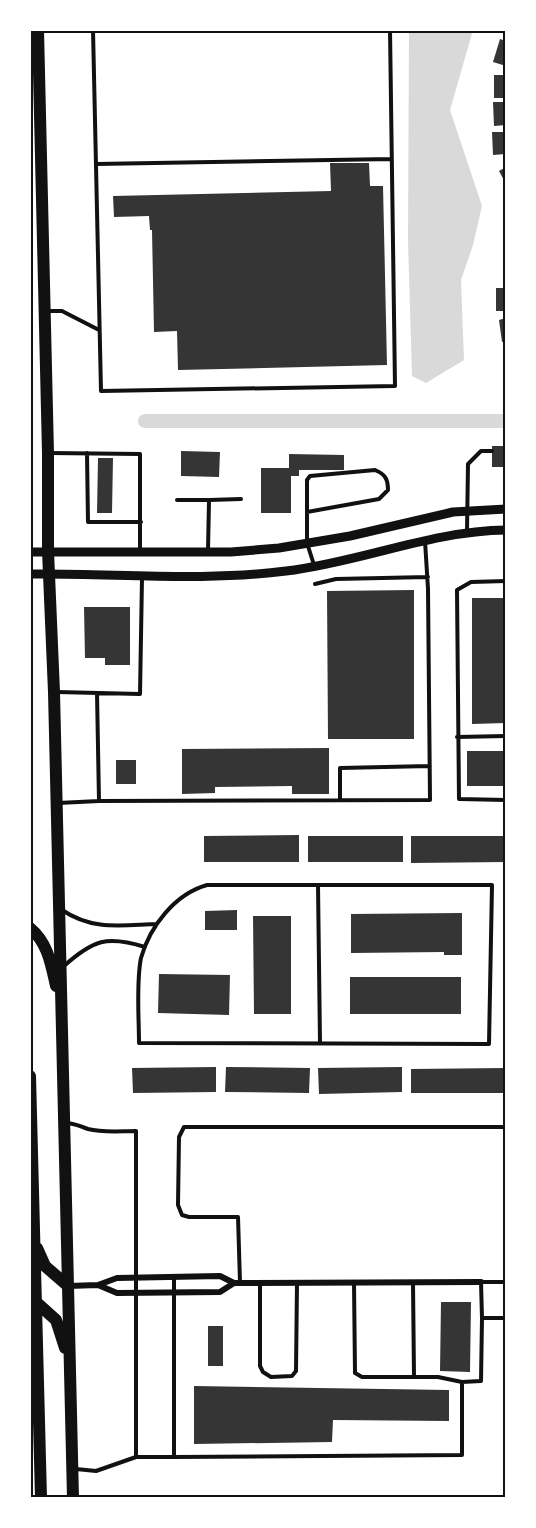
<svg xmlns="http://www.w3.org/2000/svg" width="536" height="1528" font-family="'Archivo Narrow',sans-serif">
<rect width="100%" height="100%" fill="#fff"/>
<path fill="#d9d9d9" d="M409,30H473L450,110L482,206L473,245L461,280L464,360L426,383L412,376L408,240Z"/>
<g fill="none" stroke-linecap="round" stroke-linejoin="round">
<path stroke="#d9d9d9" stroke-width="14" d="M145,421H506"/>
</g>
<path fill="#353535" d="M500,39L506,41V66L493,62Z
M494,75H506V98H494Z
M493,102H506V125L494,126Z
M492,132H506V154L493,155Z
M330,163H369L370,186H383L387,365L178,370L177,331L154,332L152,230H150L149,216L114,217L113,196L331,191Z
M506,167V184L499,171Z
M496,288H506V311H496Z
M506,318V341L502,342L499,320Z
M492,446H506V467H492Z
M181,451L220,452L219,477L181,476Z
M289,454L344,455V470H299V476H291V513H261V468H289Z
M98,458H113L112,513H97Z
M414,590V739H328L327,591Z
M472,598H506V723L472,724Z
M84,607H130V665H105V658H85Z
M329,748V794H292V786L215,787V793L182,794V749Z
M467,751H506V786H467Z
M116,760H136V784H116Z
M299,835V862H204V836Z
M308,836H403V862H308Z
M411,836H506V862L411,863Z
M237,910V930H205V911Z
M462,913V955H444V952L351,953V914Z
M253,916H291V1014H254Z
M159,974L230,975L229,1015L158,1013Z
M350,977H461V1014H350Z
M216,1067V1092L133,1093L132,1068Z
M226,1067L310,1068L309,1093L225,1092Z
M402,1067V1092L319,1094L318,1068Z
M505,1068V1093H411V1069Z
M441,1302H471L470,1372L440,1371Z
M208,1326H223V1366H208Z
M194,1386L449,1390V1421L333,1420L332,1442L194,1444Z"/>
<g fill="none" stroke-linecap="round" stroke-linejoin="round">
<path stroke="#111" stroke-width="4" d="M93,30L101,391L395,386L390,30
M96,164L392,159
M48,311H62L99,330
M50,453L140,454V552
M87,453L88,522H141
M177,500H209L208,551
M209,500L241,499
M307,512L379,499L388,490C388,479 385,474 375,470L310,476L307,480V543L314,565
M467,531L468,464L481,451H492
M506,581L471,582L457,590L459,799L506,800
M315,584L336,579L428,577
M57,692L140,694L142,578
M97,693L99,801L430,800L428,589L425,541
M457,737L506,736
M340,800V768L430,766
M58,803L99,801
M207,885H492L489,1044L139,1043C139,1018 136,982 141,958C150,926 175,894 207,885Z
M318,885L320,1043
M62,910C93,931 122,925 157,924
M64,966C93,940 107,935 145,947
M65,1123C75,1123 79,1126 88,1129C103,1133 121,1131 136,1131V1457
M174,1277V1457L462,1455V1382L481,1381L482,1318
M240,1282L238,1217H189L182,1215L178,1205L179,1137L184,1127H506
M506,1282H481L482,1318H506
M260,1283V1366L263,1372L271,1377L292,1376L296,1371L297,1283
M354,1283L355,1373L362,1377H438L462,1382
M413,1283L414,1377
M76,1469L96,1471L136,1457H174"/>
<path stroke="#111" stroke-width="6" d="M98,1285L117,1293L220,1292L234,1283
M68,1286L98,1285L117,1278L220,1276L234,1283L481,1282"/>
<path stroke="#111" stroke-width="9" d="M30,552H231L279,548L350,536L453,512L506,509
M30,574C115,573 202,582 286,571C361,562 430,531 506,530"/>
<path stroke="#111" stroke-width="12" d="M38,30L48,453V551L54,692L73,1498
M30,928C48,943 51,964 56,986
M30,1076L41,1498
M37,1248L45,1266L68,1286
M36,1302L56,1320L65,1348"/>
</g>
<rect width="536" height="1528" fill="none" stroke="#ffffff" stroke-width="63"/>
<rect x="32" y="32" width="472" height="1464" fill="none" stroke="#111" stroke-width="2"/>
</svg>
